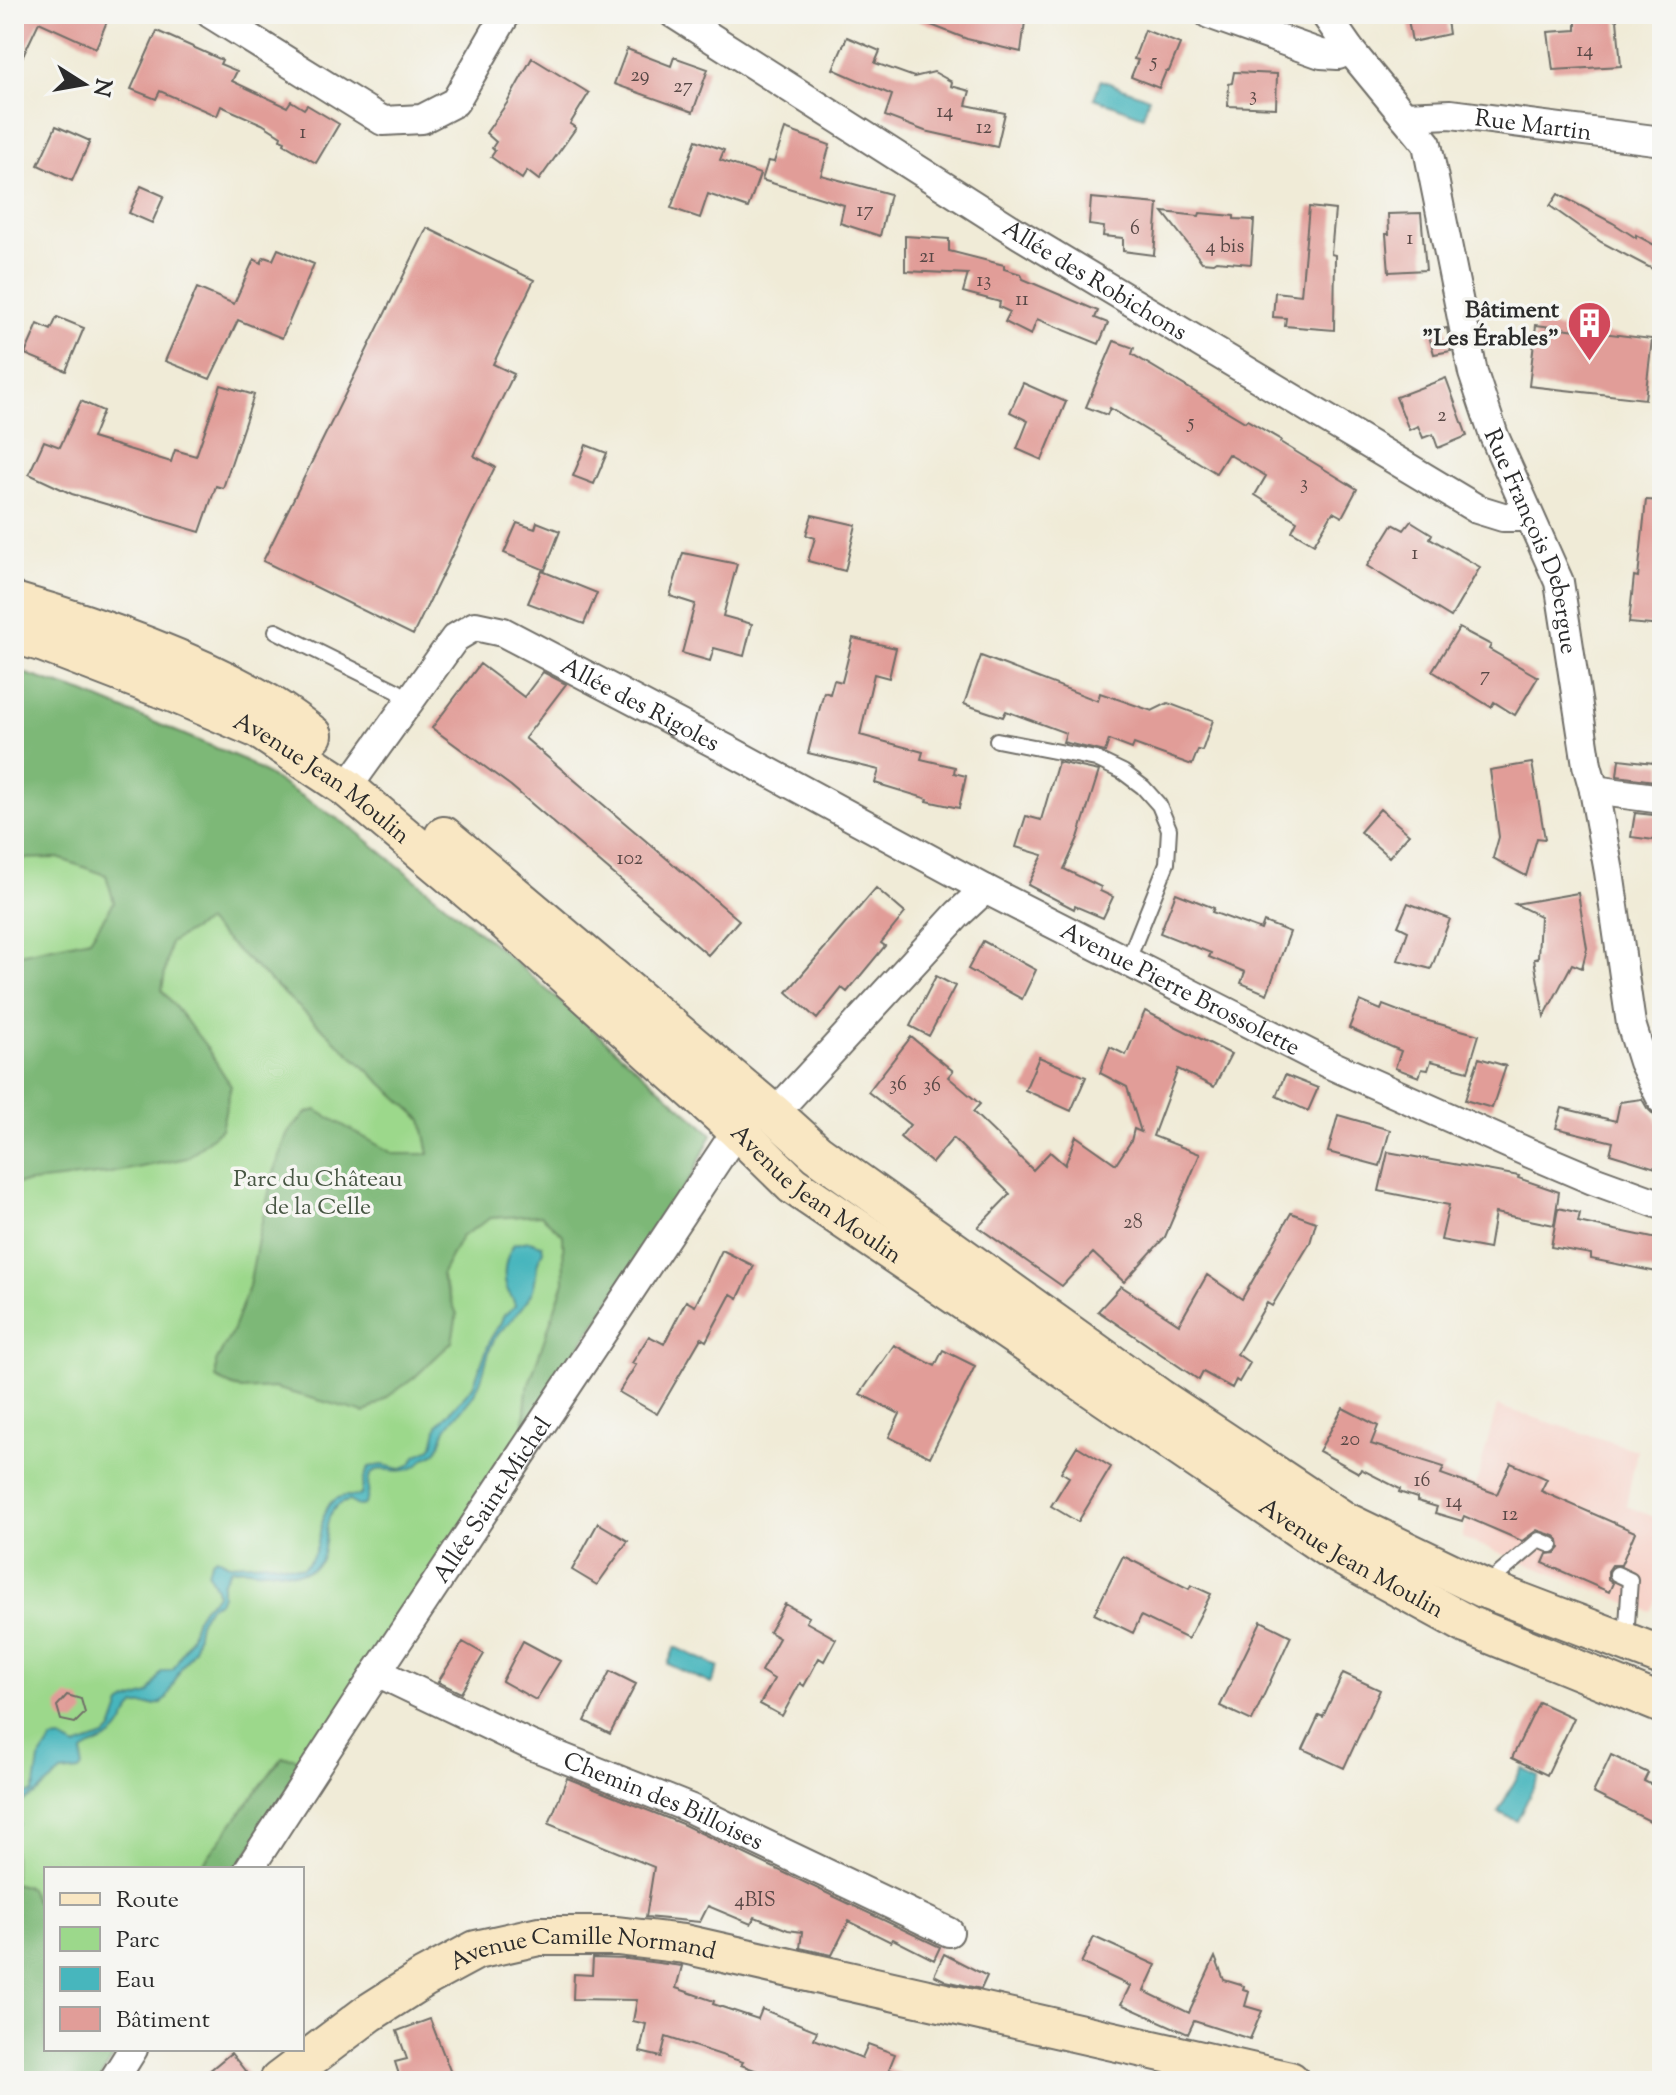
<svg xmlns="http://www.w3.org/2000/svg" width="1676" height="2095" font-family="'Sorts Mill Goudy',serif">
<rect width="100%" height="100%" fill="#f6f6f2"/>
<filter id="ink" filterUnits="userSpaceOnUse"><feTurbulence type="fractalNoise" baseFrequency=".0125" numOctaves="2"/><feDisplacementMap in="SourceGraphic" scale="16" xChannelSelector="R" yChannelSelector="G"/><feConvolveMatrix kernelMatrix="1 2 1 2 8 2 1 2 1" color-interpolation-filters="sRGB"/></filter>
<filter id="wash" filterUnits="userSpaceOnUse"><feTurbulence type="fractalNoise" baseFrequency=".006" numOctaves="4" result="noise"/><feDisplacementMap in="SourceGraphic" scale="32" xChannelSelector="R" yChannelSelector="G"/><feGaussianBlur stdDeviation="1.8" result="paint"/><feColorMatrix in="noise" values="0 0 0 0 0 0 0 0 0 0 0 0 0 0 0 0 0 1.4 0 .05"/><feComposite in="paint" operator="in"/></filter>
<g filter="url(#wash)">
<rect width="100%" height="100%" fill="#f0ebd7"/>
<path fill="#f7d1c7" d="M1497,1406L1637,1450L1626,1506L1662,1520V1588L1651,1612L1462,1538Z"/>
<path fill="#9cd88b" stroke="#64825b" stroke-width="2" d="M14,670L84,693L242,759L352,828L507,955L712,1134L694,1172L236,1869H46V2049L14,2081Z"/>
<path fill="#7db877" stroke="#547251" stroke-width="2" d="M14,670L84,693L242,759L352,828L507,955L712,1134L694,1172L523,1433L527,1390L564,1282L563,1235L541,1215L491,1218L461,1237L441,1275L457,1314L452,1342L414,1378L365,1413L274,1388L241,1390L216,1378V1362L232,1332L249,1286L259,1234L273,1176L287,1134L306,1113L316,1110L394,1154H429L422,1120L206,922L170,943L162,990L206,1046L231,1086L221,1129L187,1158L106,1174L14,1184V955L90,939L114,902L106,875L58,858L14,859Z
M282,1757L295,1758L303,1767L237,1869H199Z
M14,1883L28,1887L41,1909L44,1960L46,1963V2049H119L98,2081H14Z"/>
<path fill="#47b6bd" stroke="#397074" stroke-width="2" d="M1101,80L1149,98L1143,116L1094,98Z
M529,1241L542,1245L543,1251C534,1264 538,1278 532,1292C524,1311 505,1323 494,1340C485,1356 485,1377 475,1392C468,1405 456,1414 448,1426C438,1440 443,1454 425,1458C406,1483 381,1461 371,1474C364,1483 373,1494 364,1505L358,1506L349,1501C310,1508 340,1561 307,1571C296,1575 285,1571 275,1570C269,1569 262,1571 256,1570C247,1568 240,1568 231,1569L222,1583V1596L218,1602L210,1606L204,1613L199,1623L194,1649L180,1670L167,1698L162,1703L154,1705H136C126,1713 125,1723 117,1732C109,1742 93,1744 83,1752L82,1767L79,1771L61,1773L35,1795L16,1805L15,1811L19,1825L14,1830V1796L32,1793L35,1786L39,1760L52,1740L61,1739L76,1747L105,1737L112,1730L121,1705L127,1701L149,1694L161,1672L173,1669L190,1638L196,1618L203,1607L214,1598L217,1594L216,1588L208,1573L211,1561L216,1557L229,1564L272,1562L302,1568C329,1550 312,1505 341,1497C347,1495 355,1497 361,1495L364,1478L369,1467L383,1465L400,1469L410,1465L417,1455L429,1450L433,1446L438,1425L473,1386L491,1338L501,1322L503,1316L515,1306C514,1299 510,1296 507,1289C502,1273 505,1258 514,1244Z
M675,1647L719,1667L711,1684L668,1664Z
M1522,1768L1539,1776L1517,1821L1498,1812Z"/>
<g id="blocks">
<path fill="#e19d98" d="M14,14H110L96,48L39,22L14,75Z
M908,14H1026L1021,52L967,39L908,16Z
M1407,14H1446L1449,34L1412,42Z
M1607,15L1617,20L1621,66L1553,70L1548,32L1576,30V18Z
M1145,30L1180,44L1169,71H1166L1159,88L1131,77L1138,60L1134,59Z
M157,31L222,60L220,64L237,71L232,81L287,107L291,101L304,109L307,105L339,124L316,163L284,144L285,141L280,139L281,136L262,124L221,106L217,116L160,91L156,99L131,89Z
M847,37L880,51L875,63L914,77L934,72L952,82L951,86L970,91L966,105L1005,113L997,147L925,131L885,116L892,95L833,69Z
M627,49L671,66L674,57L708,69L693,112L614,84Z
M532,58L589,93L570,124L576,128L539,180L527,171L522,179L491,157L495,151L492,148L496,142L486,133L507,103Z
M1234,72L1277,74L1276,108L1228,106L1229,84L1232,83Z
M56,126L90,141L72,181L38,165Z
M785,129L830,145L821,175L890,194L880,236L840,223L844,205L762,180L768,161L774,162Z
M696,140L724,150L720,160L760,174L748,208L708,194L700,218L671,208Z
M141,186L164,196L152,223L129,213Z
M1558,194L1613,223L1636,238V235L1662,249V274L1601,242L1550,206Z
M1091,198L1158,204L1154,255L1123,251V238L1103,236L1104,227L1089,225Z
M1309,207L1335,210L1331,254L1335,255L1334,330L1285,326L1286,318L1273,317L1275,292L1301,295Z
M1163,212L1199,216L1200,213L1234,216V219L1254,220L1251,264L1216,261L1213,263L1202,262Z
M1421,213L1426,270L1389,272L1386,234H1389L1388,214Z
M427,228L534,280L493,364L514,374L474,456L495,467L413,635L263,561Z
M905,236L949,239V251L1004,265V269L1021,274L1023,279L1098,311L1095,318L1108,323L1099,344L1037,319L1031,335L1005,322L1010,312L999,307L1000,302L963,292L968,274L905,271Z
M278,249L314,264L282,338L238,320L210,379L165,361L197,288L234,304L254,259L261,263L264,257L273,260Z
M57,317L84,328L66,371L25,354L38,324L51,330Z
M1536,325L1652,339L1645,399L1529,386Z
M1447,328L1451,351L1434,354L1428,332Z
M1114,341L1134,348L1132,354L1245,422L1247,420L1281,440L1280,442L1357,489L1342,517L1333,512L1314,544L1292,531L1297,521L1255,495L1266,476L1228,454L1216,473L1110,408L1107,415L1086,407Z
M1446,378L1467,436L1438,448L1433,434L1423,438L1418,426L1409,430L1396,397Z
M1023,383L1066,402L1042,460L1017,449L1028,421L1010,412Z
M221,385L254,395L223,488L216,486L200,532L72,494L29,474L44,441L60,447L81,401L103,411L92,438L171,462L175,450L196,456Z
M586,445L607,453L594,484L573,476Z
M1646,500L1662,501V626L1629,623L1634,576L1638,577Z
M812,515L856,525L845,571L808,561L815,538L806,535Z
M1411,521L1432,534L1430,538L1480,567L1451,617L1367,566L1393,524L1404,530Z
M537,522L560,531L545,570L504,553L517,523L535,529Z
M683,553L737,564L723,616L752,624L744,656L714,648L710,661L682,653L695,604L670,596Z
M542,571L597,593L584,624L528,603Z
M1459,628L1491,645L1489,649L1538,677L1515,715L1494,702L1491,707L1432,671Z
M853,638L896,648L889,678L874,674L860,735L923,752L921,759L955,767L954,773L966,776L959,808L927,801L928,799L875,783L879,770L808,753L824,692L830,694L834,680L842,682Z
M981,656L1098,701L1100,693L1152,711L1168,703L1213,720L1202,751L1198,750L1192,765L1134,744L1132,749L1109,740L1105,752L1063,742L1066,733L1006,711L1003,717L964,704Z
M480,664L524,697L543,672L566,684L525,738L739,920L708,955L511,786L432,728Z
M1619,759L1662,764V782L1617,776Z
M1058,762L1099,771L1078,838L1064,869L1101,887L1100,891L1113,897L1103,918L1075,906L1074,909L1028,885L1043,855L1016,847L1026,816L1041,820Z
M1532,763L1545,839L1537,838L1526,876L1493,858L1499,837L1490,770Z
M1380,809L1409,834L1389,857L1360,832Z
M1635,813L1662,816V841L1631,837Z
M876,888L905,913L881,943L885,946L847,992L842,988L817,1019L787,992Z
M1176,893L1214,908L1212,912L1261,930L1264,922L1290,932L1267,994L1241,983L1245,972L1209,957L1211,953L1160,933Z
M1578,893L1587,948L1582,968L1572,964L1544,1017L1534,959L1538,958L1540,916L1515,904Z
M1408,903L1450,919L1431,969L1398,960L1408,931L1398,926Z
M983,941L1036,970L1022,999L968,969Z
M936,976L955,986L929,1036L910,1026Z
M1360,1001L1381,1010L1383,1005L1414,1017L1479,1035L1468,1071L1431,1061L1428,1070L1422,1069L1419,1077L1395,1068L1401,1051L1349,1028Z
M1145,1011L1231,1054L1214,1087L1178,1069L1153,1136L1200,1154L1165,1237L1124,1282L1093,1253L1062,1286L978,1227L1010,1194L953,1138L932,1163L900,1137L910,1125L868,1092L911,1037L953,1071L948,1077L980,1104L973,1112L1033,1170L1050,1152L1065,1165L1076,1136L1116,1164L1131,1141L1134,1129L1141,1132L1127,1087L1100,1073L1110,1047L1126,1055Z
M1039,1057L1086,1077L1071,1111L1025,1090Z
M1479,1058L1506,1066L1492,1108L1465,1100Z
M1285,1075L1318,1088L1308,1111L1276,1096Z
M1642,1099L1647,1108L1654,1115L1662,1130V1170L1610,1154L1613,1142L1556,1128L1562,1108L1616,1121L1620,1102Z
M1338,1115L1390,1130L1380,1166L1328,1152Z
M1388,1152L1519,1176L1518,1178L1559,1192L1554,1225L1495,1213L1489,1249L1441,1240L1449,1205L1379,1191Z
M1558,1208L1580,1213L1578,1222L1662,1240V1273L1591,1259V1254L1551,1247Z
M1291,1213L1316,1222L1310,1243L1272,1306L1267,1303L1237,1354L1250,1363L1239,1382L1236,1380L1232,1388L1203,1372L1199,1380L1098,1311L1121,1286L1179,1324L1207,1275L1242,1299Z
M722,1250L754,1266L738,1298L731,1294L706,1341L701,1338L657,1414L619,1392L636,1365L632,1363L649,1336L664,1344L686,1301L695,1306Z
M894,1345L935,1366L943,1350L975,1366L930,1457L889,1437L900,1414L860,1394Z
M1343,1408L1378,1426L1371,1444L1444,1467L1441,1474L1497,1494L1511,1463L1547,1479L1541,1491L1635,1532L1621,1565H1612L1608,1571V1579L1613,1583L1609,1592L1543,1563L1547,1554L1556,1553L1560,1548L1559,1540L1555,1536L1537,1530L1522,1541L1464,1516L1462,1521L1435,1513L1437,1507L1417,1501V1498L1399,1492L1400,1489L1361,1469L1359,1473L1319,1451Z
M1077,1446L1111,1467L1078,1522L1051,1506L1069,1477L1061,1472Z
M598,1523L628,1541L597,1585L572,1570Z
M1123,1556L1189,1589L1191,1585L1211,1594L1188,1639L1141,1616L1133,1633L1094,1614Z
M785,1604L809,1617L806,1622L836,1639L824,1661L819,1658L804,1686L800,1683L782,1716L760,1704L774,1679L761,1671L779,1638L769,1632Z
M1261,1621L1291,1636L1252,1721L1220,1706Z
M523,1641L560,1661L536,1700L502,1681Z
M463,1642L484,1654L461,1693L438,1682Z
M610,1671L636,1684L610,1734L585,1721Z
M1343,1673L1380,1690L1344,1768L1303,1749L1319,1715L1323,1717Z
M67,1695L81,1699L85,1713L75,1723L61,1720L57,1706Z
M1539,1702L1574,1718L1547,1775L1512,1758Z
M1611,1755L1648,1773L1644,1781L1662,1790V1827L1593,1793Z
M567,1778L682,1824L940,1947L934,1960L893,1939L891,1942L849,1921L832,1955L800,1948L802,1932L788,1930L755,1917L751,1924L708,1906L700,1922L646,1917L654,1867L549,1824Z
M1094,1937L1156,1965L1144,1991L1189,2013L1215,1957L1224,1980L1244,1986L1243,1990L1249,1992L1245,2006L1262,2011L1250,2039L1194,2021L1188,2034L1121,2004L1130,1986L1081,1963Z
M944,1954L987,1976L981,1989L946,1981L934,1975Z
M593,1958L627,1959L682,1966L676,1988L714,2001L713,2004L758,2019L762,2009L817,2031L814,2039L862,2058L868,2044L895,2054L889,2069L915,2081H785L741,2065L743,2062L666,2037L661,2057L640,2052L646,2024L633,2021L637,2000L573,1999L574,1974L592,1975Z
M430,2019L454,2081H401L395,2062L407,2059L397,2031Z
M231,2053L253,2081H197Z"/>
</g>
</g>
<g filter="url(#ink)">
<use href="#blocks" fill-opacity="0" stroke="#706e67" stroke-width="2"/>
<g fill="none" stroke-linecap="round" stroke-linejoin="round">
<defs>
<path id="lane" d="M276,631L397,691L409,701
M997,740L1096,759L1123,772L1143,787L1159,805L1169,829L1167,863L1132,950L1125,961
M1617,1574L1630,1580L1626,1639
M1485,1586L1539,1540L1551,1545"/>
<g id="street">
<path d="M211,14L383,121L422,119L455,102L506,14"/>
<path id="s1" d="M674,14L1019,234L1477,509L1503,517H1529"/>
<path d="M1209,14L1321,54L1338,55L1350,50"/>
<path id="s2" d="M1325,14L1350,50L1427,144L1473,373L1494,436L1559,582L1587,765L1594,790L1609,872L1631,1024L1643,1062L1662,1100"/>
<path id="s3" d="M1404,116L1451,114L1662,141"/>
<path id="s4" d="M347,788L455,638L475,626L503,632L732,752L985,889"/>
<path d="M1594,790L1662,799"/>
<path id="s5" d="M774,1114L958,914L985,889L1329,1064L1527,1152L1593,1180L1662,1205"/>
<path id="s6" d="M377,1672L528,1744L689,1808L949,1932"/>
<path id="s7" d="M249,1869L377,1672L737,1130"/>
<path d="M113,2081L133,2049"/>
</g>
<g id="secondary">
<path d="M14,602C101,627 189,658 267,703C283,712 298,724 313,735"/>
<path id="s8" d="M14,634L44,643L176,694L258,729L347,788L505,921L737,1130L793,1185L1331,1550L1468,1625L1662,1704"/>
<path d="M444,836L774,1114L817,1153L1159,1398L1344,1521L1483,1588L1662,1656"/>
<path id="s9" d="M279,2081L369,2013L424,1978L476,1950L539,1936H617L684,1944L1290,2081"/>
</g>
</defs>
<use href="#lane" stroke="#706e67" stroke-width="18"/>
<use href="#street" stroke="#706e67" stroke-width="32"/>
<use href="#secondary" stroke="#706e67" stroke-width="42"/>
<use href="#lane" stroke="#fff" stroke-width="14"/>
<use href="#street" stroke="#fff" stroke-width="28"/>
<use href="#secondary" stroke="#f9e7c3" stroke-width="38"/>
</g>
</g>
<defs>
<symbol id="building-pin" viewBox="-11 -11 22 30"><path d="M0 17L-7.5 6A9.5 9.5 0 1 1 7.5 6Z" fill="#d1495b" stroke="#f6f6f2"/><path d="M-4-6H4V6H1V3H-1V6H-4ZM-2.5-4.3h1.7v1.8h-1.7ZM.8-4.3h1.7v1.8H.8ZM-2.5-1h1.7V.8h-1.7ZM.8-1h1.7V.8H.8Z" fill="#fff"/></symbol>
</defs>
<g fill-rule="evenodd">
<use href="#building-pin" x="1564" y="298" width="51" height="69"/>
</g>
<g text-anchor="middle" stroke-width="7" stroke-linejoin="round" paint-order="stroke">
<g font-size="20" fill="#584846">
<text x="1585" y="56">14</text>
<text x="1154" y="67">5</text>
<text x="640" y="81">29</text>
<text x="683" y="92">27</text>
<text x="1253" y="101">3</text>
<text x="945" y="117">14</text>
<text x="984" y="133">12</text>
<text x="303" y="138">1</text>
<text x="865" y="216">17</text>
<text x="1135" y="234">6</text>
<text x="1410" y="244">1</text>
<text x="1225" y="252">4 bis</text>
<text x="927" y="262">21</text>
<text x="984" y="286">13</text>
<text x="1022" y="305">11</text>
<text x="1442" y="421">2</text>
<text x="1191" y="428">5</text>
<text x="1304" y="489">3</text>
<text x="1415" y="559">1</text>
<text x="1485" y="681">7</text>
<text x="630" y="864">102</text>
<text x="898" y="1090">36</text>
<text x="932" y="1091">36</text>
<text x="1133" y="1228">28</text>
<text x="1350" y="1445">20</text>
<text x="1422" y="1486">16</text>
<text x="1454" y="1507">14</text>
<text x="1510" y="1520">12</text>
<text x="755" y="1906">4BIS</text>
</g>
<g font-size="24" fill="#2b2b2b" stroke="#f6f6f2">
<text dy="8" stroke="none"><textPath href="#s3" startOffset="130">Rue Martin</textPath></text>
<text dy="8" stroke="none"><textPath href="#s1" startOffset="498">Allée des Robichons</textPath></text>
<text dy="8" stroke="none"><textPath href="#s2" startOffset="578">Rue François Debergue</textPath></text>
<text dy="8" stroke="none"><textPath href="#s4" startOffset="392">Allée des Rigoles</textPath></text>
<text dy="8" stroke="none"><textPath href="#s8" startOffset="342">Avenue Jean Moulin</textPath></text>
<text dy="8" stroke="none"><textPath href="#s5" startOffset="528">Avenue Pierre Brossolette</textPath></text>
<text dy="8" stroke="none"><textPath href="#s8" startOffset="990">Avenue Jean Moulin</textPath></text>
<text dy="8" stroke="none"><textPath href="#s7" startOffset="442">Allée Saint-Michel</textPath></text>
<text dy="8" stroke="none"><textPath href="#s8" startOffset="1638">Avenue Jean Moulin</textPath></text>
<text dy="8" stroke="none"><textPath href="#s6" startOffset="314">Chemin des Billoises</textPath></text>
<text dy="8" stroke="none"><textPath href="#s9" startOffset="344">Avenue Camille Normand</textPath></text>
</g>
<g font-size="24" font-weight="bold" fill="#2b2b2b" stroke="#f6f6f2" text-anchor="end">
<text x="1559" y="317">Bâtiment<tspan x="1559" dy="28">"Les Érables"</tspan></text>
</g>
<g font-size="24" fill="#475643" stroke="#f6f6f2">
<text x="318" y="1186">Parc du Château<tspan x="318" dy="28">de la Celle</tspan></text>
</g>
</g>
<rect width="1676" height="2095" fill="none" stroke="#f6f6f2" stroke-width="48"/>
<rect x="44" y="1867" width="260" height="184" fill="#f6f6f2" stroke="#a5a5a2" stroke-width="2"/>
<rect x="60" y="1893" width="40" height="12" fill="#f9e7c3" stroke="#a5a5a2" stroke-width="2"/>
<text x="116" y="1907" font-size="24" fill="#2b2b2b">Route</text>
<rect x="60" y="1927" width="40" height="24" fill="#9cd88b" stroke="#a5a5a2" stroke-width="2"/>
<text x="116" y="1947" font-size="24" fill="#2b2b2b">Parc</text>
<rect x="60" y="1967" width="40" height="24" fill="#47b6bd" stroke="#a5a5a2" stroke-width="2"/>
<text x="116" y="1987" font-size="24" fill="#2b2b2b">Eau</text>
<rect x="60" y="2007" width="40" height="24" fill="#e19d98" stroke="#a5a5a2" stroke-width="2"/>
<text x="116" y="2027" font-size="24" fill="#2b2b2b">Bâtiment</text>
<g transform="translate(84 84) rotate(101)" stroke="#f6f6f2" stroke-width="6" paint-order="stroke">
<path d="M0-6L14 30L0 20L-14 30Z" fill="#2b2b2b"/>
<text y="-12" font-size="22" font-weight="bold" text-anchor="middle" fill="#2b2b2b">N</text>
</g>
</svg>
